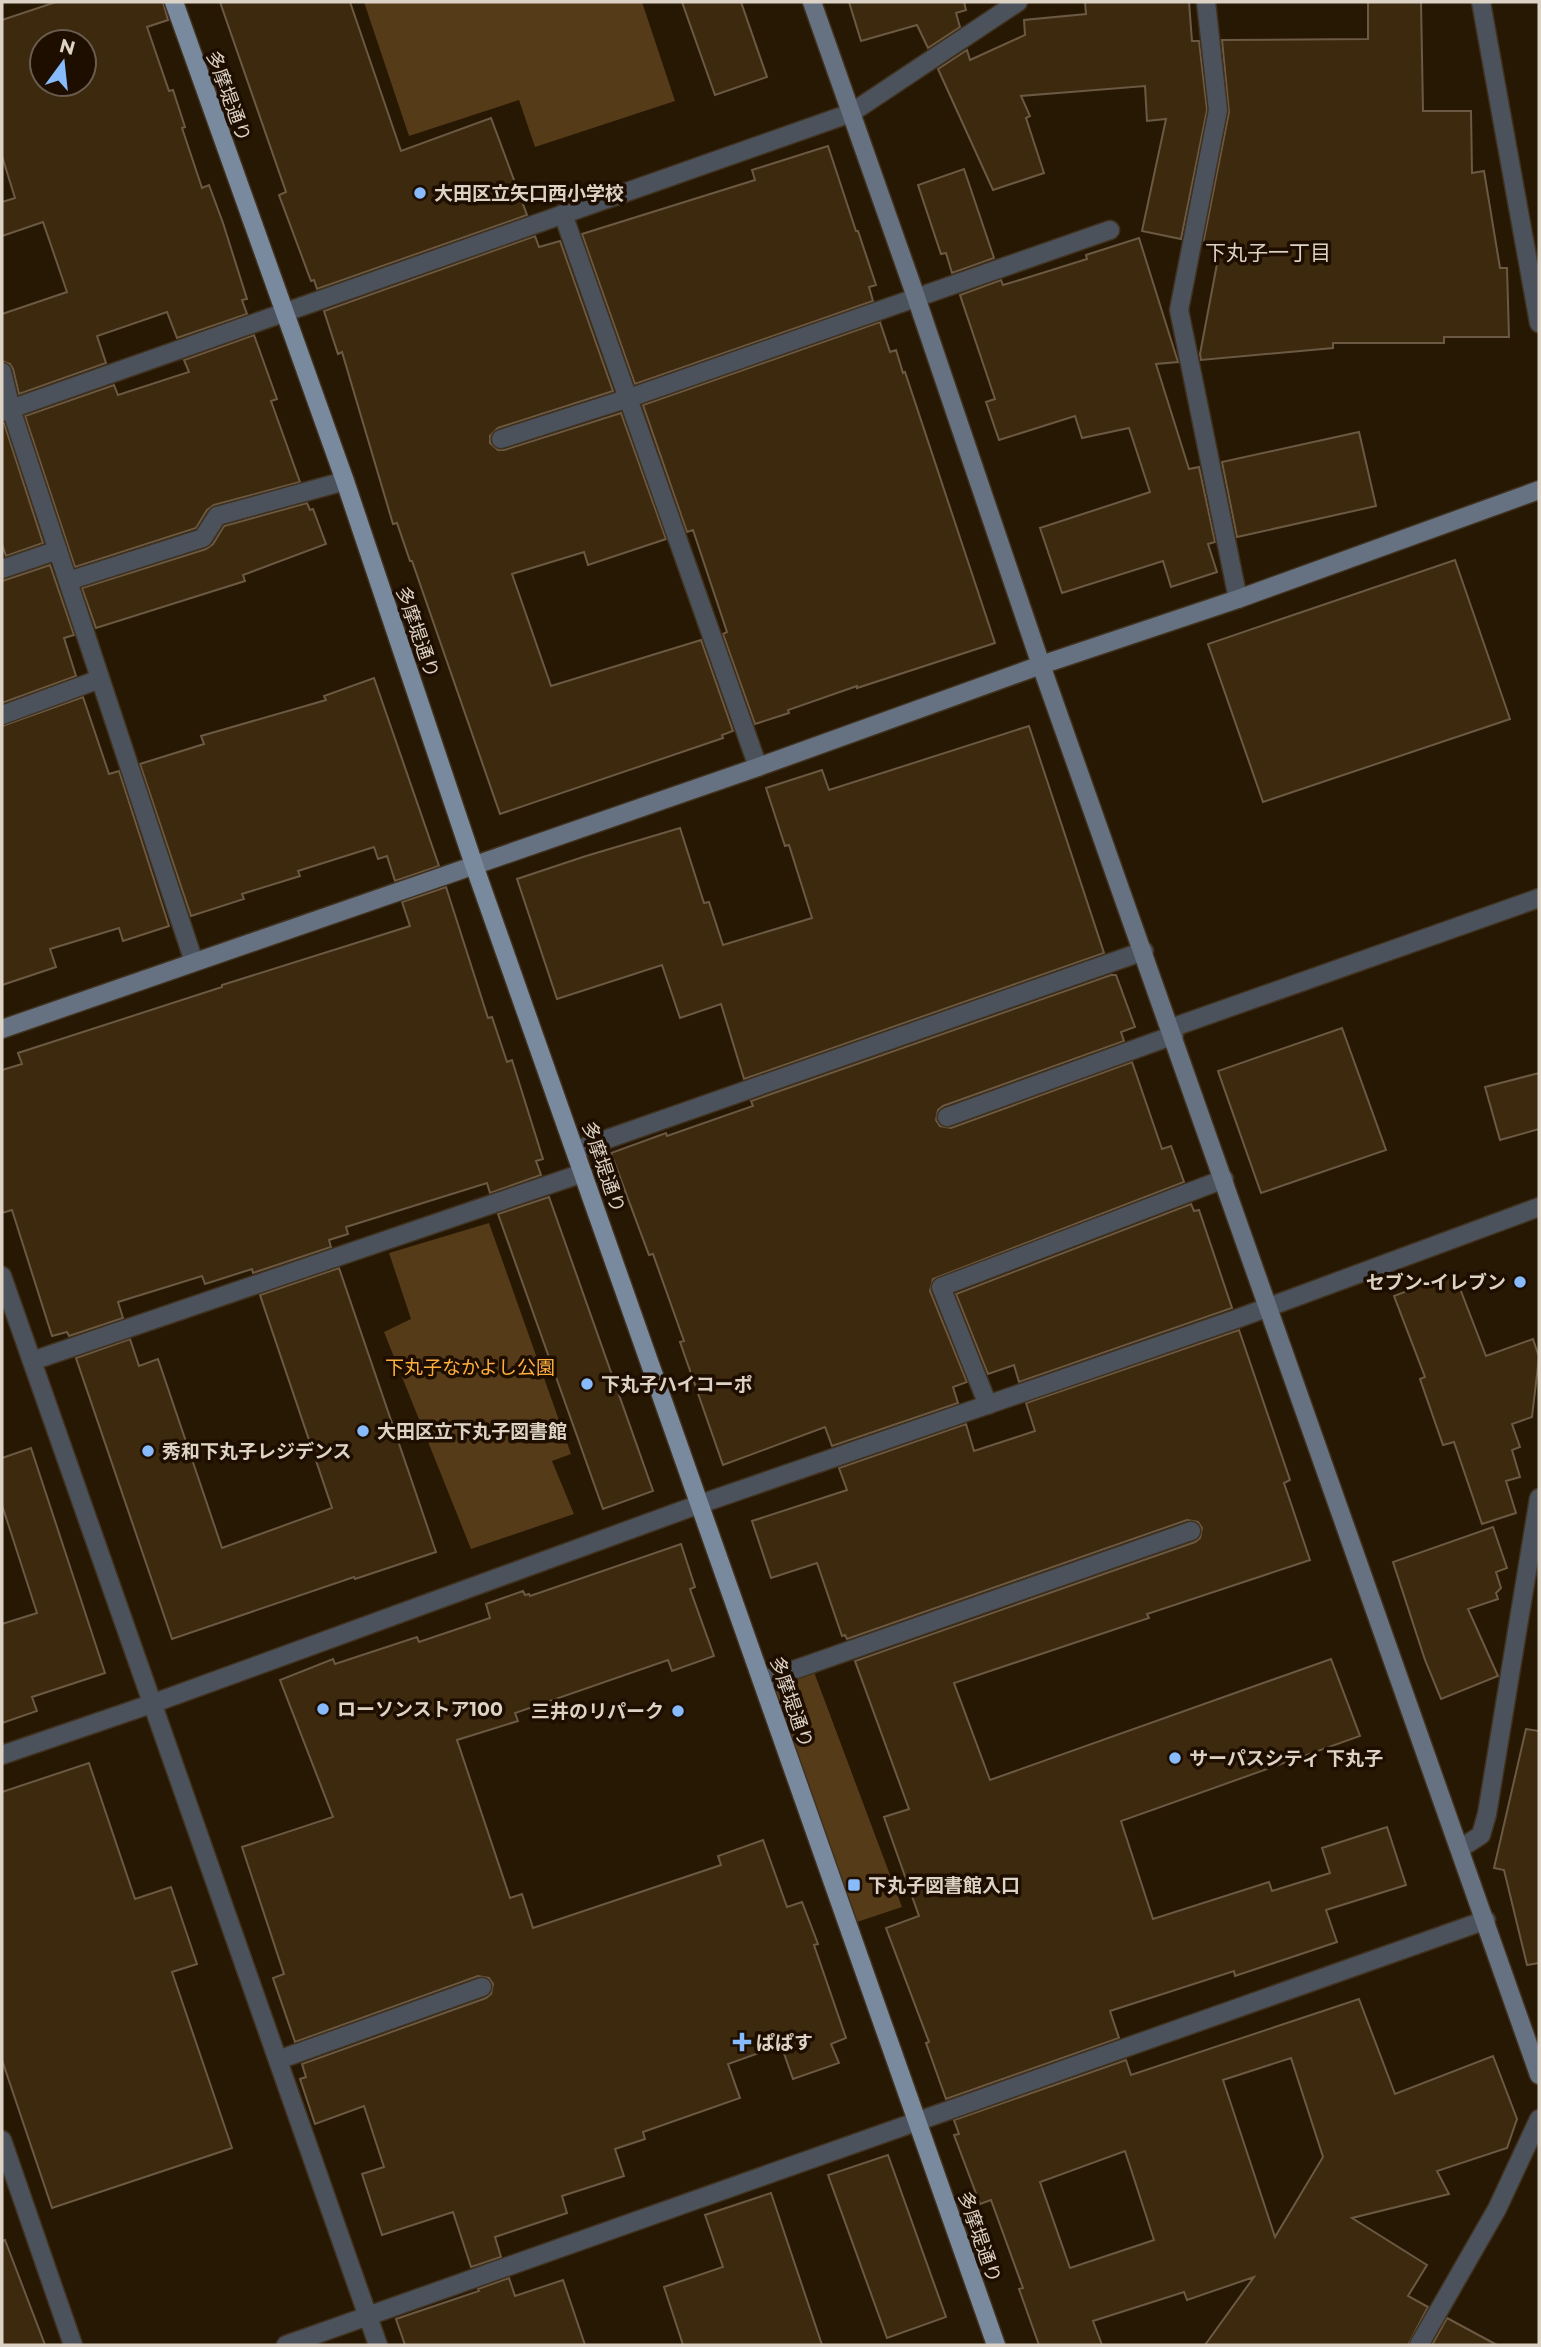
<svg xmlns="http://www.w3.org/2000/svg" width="1541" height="2347" font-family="Montserrat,'Noto Sans JP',sans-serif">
<rect width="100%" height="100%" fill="#271804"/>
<path fill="#563b18" d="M364,2H642L675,101L535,147L519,100L409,136Z
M489,1223L571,1454L552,1461L574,1514L471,1549L384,1332L411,1319L389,1253Z
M811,1664L902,1907L848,1925L762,1681Z"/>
<path fill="#3c290e" stroke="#6b5943" stroke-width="2" fill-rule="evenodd" d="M56,2H163L168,20L147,27L169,91L173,90L185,127L182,128L202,188L209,185L223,223L247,299L242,300L247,314L177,338L167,312L97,336L106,363L19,394L13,369L10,364L2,361V314L67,292L43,222L2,236V202L15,198L2,156V20ZM42,42H84V84H42Z
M220,2H350L401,151L491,118L527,215L317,289L314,280L311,281L279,195L286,192Z
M682,2H741L767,77L715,95Z
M849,2H964L966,10L956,13L960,27L928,48L917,25L861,41Z
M1085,2H1189L1192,41H1199L1207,110L1181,239L1142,231L1166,119L1147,121L1145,86L1021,96L1030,116L1026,118L1044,173L993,190L938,69L967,50L970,60L1025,35L1024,20L1086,14Z
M1368,2H1421L1423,111H1471L1472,173L1484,171L1500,268H1507L1509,337H1444V343H1333V348L1201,360L1200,354L1220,248L1203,244L1229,112L1222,40L1368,39Z
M828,146L856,231H858L876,285L869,287L873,301L635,384L582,234L755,180L752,170Z
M964,169L994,258L952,273L946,253L941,254L918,185Z
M535,236L539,247L560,241L613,391L498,428L490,436V443L498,450H504L621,413L666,539L588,565L584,552L512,574L551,686L701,640L733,731L722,735L723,738L500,814L412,561H410L397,523L393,524L342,352L338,354L324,311Z
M1139,238L1178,362L1156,364L1189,469L1199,467L1215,542L1208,544L1217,572L1171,587L1163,561L1062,593L1040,528L1150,492L1129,428L1082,438L1075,416L999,440L986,402L995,399L960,295L1001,280L1003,285L1023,279L1087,259L1086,255Z
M880,322L890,352L896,350L903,373L905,372L995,643L857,688V686L788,710L789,713L755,724L723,634L727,632L693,530L687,532L643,405Z
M254,335L277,399L271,401L300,482L214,505L207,510L196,528L75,567L25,416L114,385L118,395L189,372L184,360Z
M2,423H4L43,543L6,556L2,544Z
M1359,432L1376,506L1237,537L1222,462Z
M307,503L310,510L313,509L326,544L243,575L245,581L96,628L82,588L206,549L213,544L224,526Z
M1455,560L1510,719L1263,802L1208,644Z
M50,565L74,635L64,638L76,676L2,703V581Z
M374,678L439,866L395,881L387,856L378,859L374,847L298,871L300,876L242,894L244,899L191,916L140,764L204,744L201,736L326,700L324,696Z
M83,697L109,774L119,771L169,926L123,941L119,928L50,949L56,967L2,985V726Z
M1029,726L1104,953L744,1079L721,1004L680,1018L662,965L557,999L517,879L586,856L680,828L704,903L709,902L723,945L812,918L789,845L785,846L766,788L822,770L829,790Z
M446,887L488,1018L492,1017L507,1062L512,1060L543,1159L536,1161L541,1175L490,1193L487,1183L346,1227L348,1234L329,1240L331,1247L253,1273L252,1269L205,1284L202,1276L118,1302L123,1318L69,1336L67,1332L52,1336L12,1210L2,1213V1070L22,1064L18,1053L222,987V985L410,926L402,902Z
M1111,975H1116L1135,1027L1121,1032L1124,1041L943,1106L938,1110L936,1120L940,1126L951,1128L1132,1062L1162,1149L1171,1146L1184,1182L933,1279L930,1291L967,1382L953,1387L958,1403L832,1446L825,1427L723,1465L680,1342L684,1341L653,1254L649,1255L611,1153L666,1133L667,1136L753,1106L751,1101Z
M1342,1028L1386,1150L1261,1193L1218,1071Z
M1539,1073V1129L1500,1140L1485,1087Z
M549,1197L653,1491L603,1509L498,1214Z
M1191,1204L1194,1211L1199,1210L1232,1308L1019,1382L1014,1365L988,1374L956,1294Z
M339,1268L436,1552L355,1579L354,1577L172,1639L76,1358L130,1339L139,1366L158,1359L222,1548L332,1508L260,1295Z
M1454,1273L1486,1356L1533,1339L1539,1357L1532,1417L1512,1424L1520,1447L1512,1450L1520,1477L1506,1481L1516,1513L1482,1524L1454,1442L1443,1445L1420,1379L1425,1377L1394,1296Z
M1239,1330L1290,1480L1284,1483L1310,1560L1147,1614L1149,1618L954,1683L990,1780L1331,1659L1360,1736L1121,1821L1153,1919L1269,1882L1272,1891L1330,1873L1322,1848L1387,1827L1406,1885L1326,1910L1337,1942L1235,1976L1234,1971L1110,2011L1119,2038L946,2099L926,2043L929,2042L886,1928L919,1916L884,1817L909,1809L855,1661L1195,1542L1200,1538L1202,1528L1198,1522L1187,1520L847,1639L845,1635L842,1636L817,1563L771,1578L752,1521L847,1490L839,1468L966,1424L974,1451L1035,1431L1026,1403Z
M31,1448L105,1673L32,1697L37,1711L2,1723V1624L37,1613L2,1505V1458Z
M1493,1527L1507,1568L1496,1572L1501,1588L1496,1593L1498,1599L1468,1609L1498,1676L1441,1699L1425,1660L1393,1562Z
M681,1544L695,1587L690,1589L714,1656L672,1671L668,1660L515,1713L518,1721L457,1740L510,1898L522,1894L533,1928L721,1865L718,1856L763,1840L787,1907L802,1902L818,1944L814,1945L846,2038L831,2044L839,2063L793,2079L781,2045L728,2064L740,2098L643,2132L645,2139L615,2149L624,2176L562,2196L567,2213L495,2237L501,2257L471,2267L453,2212L382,2235L362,2174L384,2167L364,2106L315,2124L300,2079L306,2077L302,2064L486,1998L491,1994L493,1984L489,1978L478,1976L295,2042L273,1978L284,1974L242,1847L333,1817L280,1680L333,1659L335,1664L417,1637L419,1642L490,1618L486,1604L523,1591L525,1595L529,1594L530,1596Z
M1526,1729L1539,1731V1963L1527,1965L1504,1870L1494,1868Z
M89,1763L135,1899L171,1887L197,1964L172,1972L232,2148L52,2208L2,2060V1792Z
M1359,1999L1395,2094L1493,2056L1517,2119L1507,2148L1437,2171L1449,2194L1352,2218L1427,2265L1408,2296L1428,2307L1408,2345H1205L1254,2277L1187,2300L1184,2292L1093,2321L1102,2345H1039L1019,2289L1023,2288L991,2200L980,2204L954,2135L959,2134L954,2120L1126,2060L1131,2075ZM1291,2058L1323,2157L1275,2237L1223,2080ZM1125,2151L1154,2240L1070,2268L1040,2182Z
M888,2155L946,2317L887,2338L828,2175Z
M771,2193L822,2345H683L664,2287L723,2267L705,2215Z
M5,2240L45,2345H2V2241Z
M509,2278L515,2296L563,2280L585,2345H405L396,2319L479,2291L478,2289Z
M1447,2318L1497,2345H1432Z"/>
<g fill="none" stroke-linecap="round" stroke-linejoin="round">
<defs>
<path id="lane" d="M1206,2L1218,110L1179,310L1238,599
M563,214L758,767
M2,372L11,409L194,962
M501,439L629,398L1110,230
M2,569L58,550
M68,581L203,538L217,516L345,481
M2,715L100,679
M1171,1028L1539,898
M947,1117L1174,1035
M576,1150L1144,951
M32,1361L583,1173
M988,1405L941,1287L1224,1179
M762,1681L1191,1531
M278,2060L482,1987
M2,2140L73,2345"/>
<path id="street" d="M1481,2L1539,323
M2,412L851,113L1018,2
M2,1276L378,2345
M2,1755L154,1703L700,1504L1239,1318L1539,1207
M1461,1848L1481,1835L1487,1814L1539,1498
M286,2345L1486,1920
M1419,2345L1497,2209L1539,2119"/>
<path id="secondary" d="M812,2L916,297L1041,665L1539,2075
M2,1029L758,767L1041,665L1238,599L1539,490"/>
<path id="primary" d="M174,2L345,481L474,865L996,2345"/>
</defs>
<use href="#lane" stroke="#40321f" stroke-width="21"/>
<use href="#street" stroke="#40321f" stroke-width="21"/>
<use href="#secondary" stroke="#40321f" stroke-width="21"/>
<use href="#primary" stroke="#40321f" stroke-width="21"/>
<use href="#lane" stroke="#4b525c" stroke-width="18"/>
<use href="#street" stroke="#4b525c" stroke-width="18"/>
<use href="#secondary" stroke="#667281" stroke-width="18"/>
<use href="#primary" stroke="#7a8a9e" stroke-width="18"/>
</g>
<g fill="#87bbfb" stroke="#1d0e00" stroke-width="2.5">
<circle cx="420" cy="193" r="7"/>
<circle cx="1520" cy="1282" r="7"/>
<circle cx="587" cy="1384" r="7"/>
<circle cx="363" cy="1431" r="7"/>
<circle cx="148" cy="1451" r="7"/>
<circle cx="323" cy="1709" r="7"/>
<circle cx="678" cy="1711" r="7"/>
<circle cx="1175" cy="1758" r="7"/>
<rect x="847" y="1878" width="14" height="14" rx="3.5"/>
<path d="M738.5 2031.5h7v7h7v7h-7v7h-7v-7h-7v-7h7z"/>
</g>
<g text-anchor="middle" stroke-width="7" stroke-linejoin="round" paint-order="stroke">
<g font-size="19" fill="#dcd2c5" stroke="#1d0e00">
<text transform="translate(229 96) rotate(70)" y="7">多摩堤通り</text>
<text transform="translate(418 632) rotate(71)" y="7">多摩堤通り</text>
<text transform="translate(604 1167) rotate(71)" y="7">多摩堤通り</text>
<text transform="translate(792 1702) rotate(71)" y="7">多摩堤通り</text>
<text transform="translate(980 2237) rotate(71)" y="7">多摩堤通り</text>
</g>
<g font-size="19" font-weight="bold" fill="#dcd2c5" stroke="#1d0e00" text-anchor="start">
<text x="434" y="200">大田区立矢口西小学校</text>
<text x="1506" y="1289" text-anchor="end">セブン-イレブン</text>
<text x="601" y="1391">下丸子ハイコーポ</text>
<text x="377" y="1438">大田区立下丸子図書館</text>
<text x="162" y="1458">秀和下丸子レジデンス</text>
<text x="337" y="1716">ローソンストア100</text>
<text x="664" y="1718" text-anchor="end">三井のリパーク</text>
<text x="1189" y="1765">サーパスシティ 下丸子</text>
<text x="868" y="1892">下丸子図書館入口</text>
<text x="756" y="2049">ぱぱす</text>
</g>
<g font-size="19" fill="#ffb03e" stroke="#1d0e00">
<text x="470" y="1374">下丸子なかよし公園</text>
</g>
<g font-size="21" fill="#dcd2c5" stroke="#1d0e00">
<text x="1268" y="260">下丸子一丁目</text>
</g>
</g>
<rect width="1541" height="2347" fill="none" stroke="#dcd2c5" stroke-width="7"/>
<g transform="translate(63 63) rotate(15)"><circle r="33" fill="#1d0e00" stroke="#695c4f" stroke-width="2"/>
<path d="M0-5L12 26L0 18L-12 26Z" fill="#87bbfb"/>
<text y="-10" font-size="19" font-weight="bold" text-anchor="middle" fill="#dcd2c5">N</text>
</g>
</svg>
